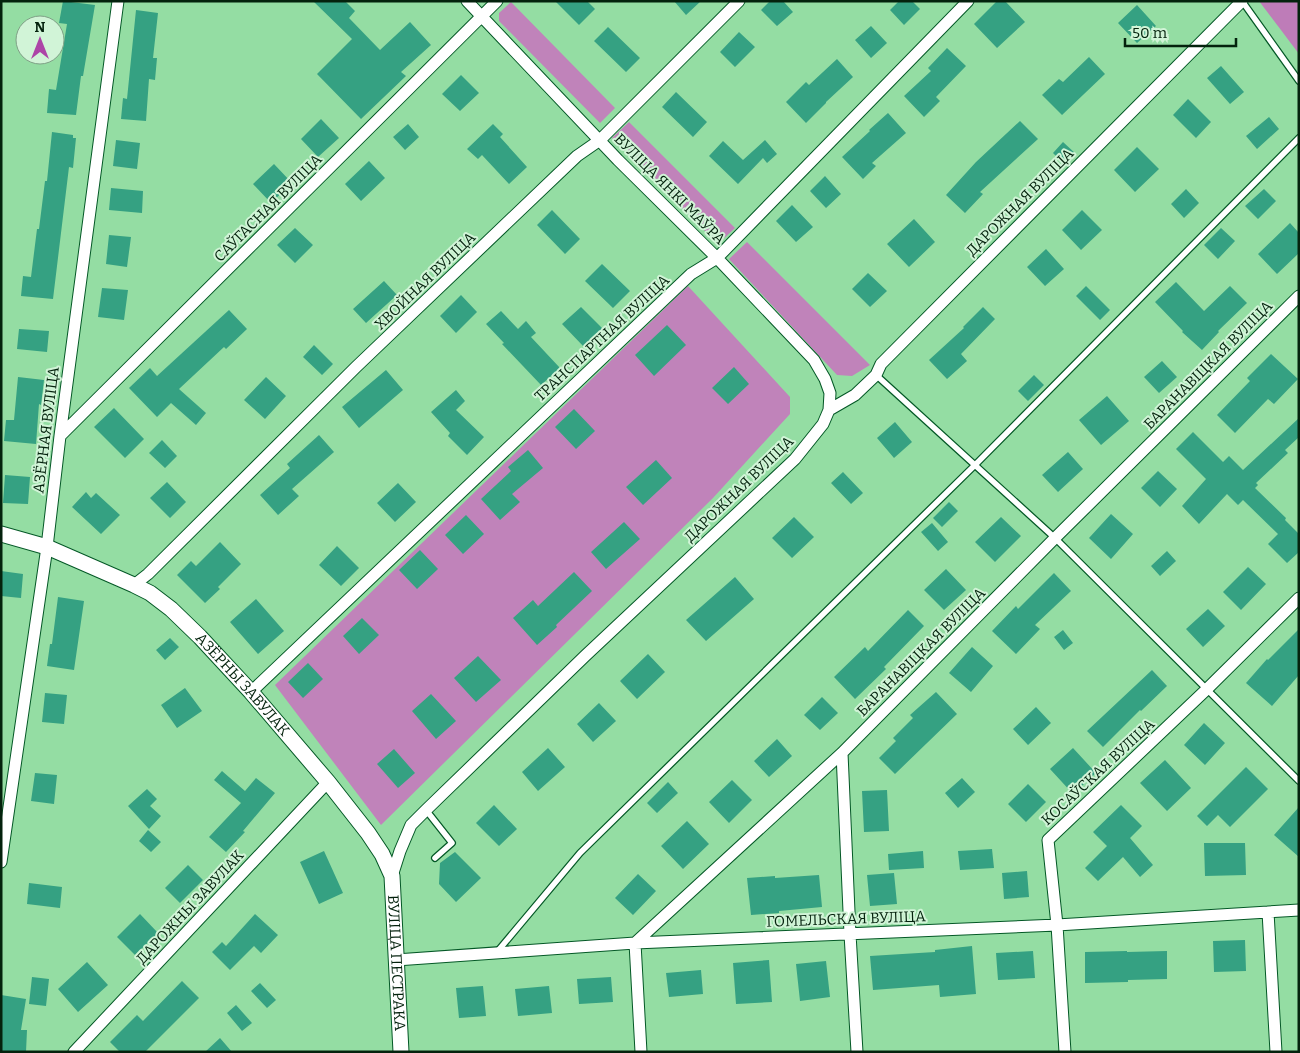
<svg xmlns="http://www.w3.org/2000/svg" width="1300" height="1053" font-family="Bitter,serif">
<rect width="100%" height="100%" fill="#94dda3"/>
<path fill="#c083ba" d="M511,2L615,108L600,123L499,21V13Z
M629,122L735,228L718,244L612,138Z
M747,242L870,365L852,376L837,375L729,259Z
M688,286L790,397V414L713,498L381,825L275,685Z"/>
<path fill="#be7cb8" d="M1259,1H1299V54Z"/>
<path fill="#35a182" d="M63,1L95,5L83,76H81L76,115L47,113L49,89L56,90L67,24L59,23Z
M313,1H345L355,11L349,18L380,50L410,22L431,45L401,72L406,76L361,119L317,74L352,39Z
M555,1H587L595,9L579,25Z
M674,1H701L686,15Z
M770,1H783L793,12L777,26L761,10Z
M899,1H912L920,9L904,25L890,10Z
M997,1H1005L1025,22L997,48L974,24Z
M1137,5L1156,26L1137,43L1118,23Z
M136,10L158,13L153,58H157L155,80L149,79L146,121L121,119L123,98L127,99Z
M871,26L887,43L871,58L855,40Z
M608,27L640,58L626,72L594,41Z
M739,32L755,47L735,67L720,52Z
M947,48L966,66L936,97L940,101L924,117L904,96L931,71L928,68Z
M1089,57L1105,74L1062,115L1042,95L1059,79L1063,82Z
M837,59L853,77L826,102V103L806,123L786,102L806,82L809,85Z
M1221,66L1244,92L1230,104L1207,78Z
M461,75L479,93L460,111L442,94Z
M676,92L707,122L693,137L662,107Z
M1188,99L1211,122L1196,138L1173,115Z
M888,113L906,133L872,163L876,166L863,179L842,157L870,131L869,130Z
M1269,117L1279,129L1257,149L1246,136Z
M321,119L339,138L318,157L301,139Z
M1020,121L1038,139L980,192L983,194L965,213L946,195L976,162Z
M408,124L419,137L405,150L393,137Z
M493,124L503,134L500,137L527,167L509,184L482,155L478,159L467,149Z
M52,132L73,135V138H76L73,168L69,167L53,299L21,296L23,276L31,277L37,229H39L45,181H47Z
M116,140L140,143L137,169L113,166Z
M765,140L777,154L767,163L763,158L738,184L709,156L723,141L743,160Z
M1063,142L1076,154L1066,166L1053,153Z
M1137,147L1159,169L1135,192L1114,170Z
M369,161L385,178L361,201L345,184Z
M274,164L292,183L271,203L253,184Z
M825,176L841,194L826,208L810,191Z
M111,188L143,191L142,213L109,210Z
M1186,189L1199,203L1184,218L1171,204Z
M1264,189L1276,201L1258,219L1245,206Z
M792,205L813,227L796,242L776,221Z
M552,210L580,239L565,254L537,225Z
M1082,210L1102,230L1081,250L1062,230Z
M914,219L935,242L909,267L887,244Z
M1290,223L1299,233V253L1277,274L1258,254Z
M295,228L313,245L295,263L277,245Z
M1221,228L1235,241L1218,259L1204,245Z
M109,235L131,237L127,267L106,264Z
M1046,249L1064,269L1045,286L1027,267Z
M602,264L630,291L613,308L585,281Z
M868,273L887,291L870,307L852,289Z
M384,281L397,295L366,323L353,309Z
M1176,282L1204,311L1230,286L1247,303L1218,331L1219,332L1202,350L1182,332L1183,331L1155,302Z
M1086,286L1110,310L1100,320L1076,296Z
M102,288L128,290L124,320L98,317Z
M461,295L477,312L456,333L440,316Z
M581,307L603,329L584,347L562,324Z
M983,307L995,319L961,354L967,361L947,379L929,360L964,328L963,327Z
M229,310L247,329L226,349L224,347L179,389L206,413L196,425L171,403L157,417L129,388L150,368L157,376Z
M501,311L518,329L526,321L536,333L531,337L560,368L541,385L502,344L504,343L486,324Z
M667,325L686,345L654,376L635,355Z
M19,329L49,331L47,352L17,349Z
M314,345L333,364L322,375L303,357Z
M1271,354L1298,379L1274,404L1268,399L1235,433L1217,415L1250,381L1247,378Z
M1162,361L1177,377L1159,393L1144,377Z
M734,367L749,384L728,404L712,388Z
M386,370L403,390L359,428L342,407Z
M1034,375L1044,385L1028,401L1018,391Z
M18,377L44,380L41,405L39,404L36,444L4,441L6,420H14Z
M266,377L286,396L265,419L244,400Z
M456,390L465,401L456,410L484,437L467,455L448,436L450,433L431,412Z
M1107,396L1129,421L1101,445L1079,420Z
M114,408L144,439L125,458L94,427Z
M574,409L595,431L576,449L555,427Z
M1299,418V437L1285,450L1288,453L1256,483L1258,485L1255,488L1286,518L1285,520L1299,534V552L1287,563L1268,544L1278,534L1243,500L1238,505L1227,494L1199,524L1182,506L1206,479L1176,449L1193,432L1223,462L1229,456L1243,470Z
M895,422L912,442L894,458L877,438Z
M319,435L334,452L292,489L299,496L278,515L260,495L290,468L287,464Z
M162,440L177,456L165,468L149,453Z
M528,450L543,468L512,494L520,502L500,520L481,499L511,471L508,467Z
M1068,452L1083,469L1058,492L1042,475Z
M656,460L672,478L643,505L626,487Z
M1158,471L1177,489L1160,507L1141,488Z
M843,472L863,493L851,504L831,483Z
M5,475L30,477L28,504L3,503Z
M167,482L186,502L170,518L150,498Z
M398,483L416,502L395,522L377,503Z
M86,492L91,498L96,493L120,515L101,534L72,507Z
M949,502L958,511L942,527L933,518Z
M1111,514L1133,534L1111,559L1089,538Z
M466,515L484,534L463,554L445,535Z
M794,517L814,537L792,558L772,538Z
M1001,517L1021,536L995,562L975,542Z
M624,522L640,539L606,569L591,552Z
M932,523L948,542L938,551L921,532Z
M220,542L241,564L218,587L220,589L205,603L177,575L191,561L196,566Z
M337,546L359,568L341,586L319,565Z
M420,550L438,569L417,589L399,570Z
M1167,551L1176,561L1160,576L1151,566Z
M1248,567L1266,584L1241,610L1223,592Z
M946,569L966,590L944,610L924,590Z
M1,571L23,574L21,598L1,596Z
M574,572L592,591L556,625L557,627L537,645L513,618L533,600L538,606Z
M1054,573L1071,591L1035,625L1040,629L1016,654L992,631L1016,606L1018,609Z
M735,577L754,599L706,641L686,620Z
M58,597L84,601L74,670L47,666L50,644H52Z
M256,599L284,631L258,654L230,622Z
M1208,609L1225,626L1203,647L1186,629Z
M908,610L924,626L884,667L886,669L855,699L834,677L865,647L868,651Z
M362,618L379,635L359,654L343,636Z
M1299,629V675L1272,706L1246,683L1267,659L1268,660Z
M1063,630L1073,643L1064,650L1054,637Z
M170,638L179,647L165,660L156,650Z
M972,647L993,666L971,692L949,673Z
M648,654L665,672L637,699L620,681Z
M478,656L501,680L476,702L454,678Z
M308,663L323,679L303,698L288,682Z
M1152,670L1167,686L1141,711L1140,710L1103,747L1087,731Z
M185,688L202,711L177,728L161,705Z
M936,692L957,714L895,774L879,758L896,741L893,738L913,718L910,715Z
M45,693L67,695L64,724L42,722Z
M431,694L456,721L436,739L412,711Z
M822,697L838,713L820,730L804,715Z
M599,703L616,721L593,742L577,724Z
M1036,707L1051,723L1028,745L1013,729Z
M1204,723L1225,743L1205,765L1184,745Z
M777,739L792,756L769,777L754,761Z
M548,748L565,767L538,791L522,772Z
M1073,748L1096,773L1073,794L1050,769Z
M394,749L415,773L398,788L377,764Z
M1165,760L1191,788L1167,811L1140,783Z
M1246,767L1268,789L1230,827L1218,815L1207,826L1197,816Z
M222,771L245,791L256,778L275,793L243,831L245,832L226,852L209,837L241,803L214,780Z
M35,773L57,775L54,804L31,801Z
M962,778L975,792L958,808L945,793Z
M732,780L752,800L729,823L709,802Z
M668,782L678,793L657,813L647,803Z
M1028,784L1046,802L1026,822L1008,804Z
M147,789L157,799L150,806L161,816L149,829L128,806Z
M887,790L889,831L864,832L862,791Z
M494,805L517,829L499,846L476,823Z
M1121,805L1142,826L1130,838L1153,865L1140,877L1123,857L1098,881L1085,868L1107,846L1093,832Z
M1299,807V857L1274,835Z
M687,821L709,844L683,869L661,846Z
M148,830L161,842L151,852L139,841Z
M1204,843H1245L1246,875L1205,876Z
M992,849L994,868L960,870L958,851Z
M324,851L343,893L319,904L300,862Z
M923,851L924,868L889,870L888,854Z
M455,852L481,878L456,902L439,884L440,863Z
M188,865L203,880L180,903L165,888Z
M1027,871L1029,897L1004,899L1002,873Z
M894,873L897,904L870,906L867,875Z
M638,874L656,891L633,915L615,898Z
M819,875L822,907L779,911V913L751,915L747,878L775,876V878Z
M29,883L62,887L60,908L27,904Z
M140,914L158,933L135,955L117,937Z
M255,914L278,935L261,953L254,946L230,970L212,952L222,942L226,946Z
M1245,940L1246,971L1214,972L1213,941Z
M972,946L976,994L940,997L939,985L873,990L870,956L935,952V950Z
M1033,951L1035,978L998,980L996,953Z
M1127,951V952L1167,951V979L1128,980V982L1085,983V952Z
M769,960L772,1002L736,1004L733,963Z
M826,961L830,997L800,1001L796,964Z
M87,962L108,985L78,1012L58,989Z
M701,970L703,994L669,997L666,973Z
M32,977L49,979L46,1006L29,1004Z
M611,977L613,1002L579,1004L577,979Z
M182,981L199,998L145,1052H120L110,1042L137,1015L143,1021Z
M260,983L276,1000L267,1008L251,991Z
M483,986L486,1016L459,1018L456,988Z
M549,986L552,1013L518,1016L515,989Z
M1,995L26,999L21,1030H27L26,1052H1Z
M236,1005L252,1023L242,1031L227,1013Z
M220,1038L232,1052H205Z"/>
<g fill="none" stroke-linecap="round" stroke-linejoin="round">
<defs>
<path id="service" d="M1242,1L1299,81
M876,375L1055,538L1299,781
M426,810L452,843L435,858
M497,952L580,853L975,465L1299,138"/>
<path id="minor" d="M467,1L618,160L717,258L814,360L825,379L830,393L829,410
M60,436L497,1
M134,585L148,574L356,367L577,156L600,140L739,1
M251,692L691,274L717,258L968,1
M842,753L850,934L857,1052
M1,862L47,547L60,436L118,1
M392,876L400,851L411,825L426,810L585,656L795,459L823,424L829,410L855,395L876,375L881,364L1242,1
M1268,912L1276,1052
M396,960L635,943L1057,925L1299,910
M74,1052L328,782
M641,1052L635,943L842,753L1055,538L1299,296
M1065,1052L1057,925L1048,840L1207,689L1299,598"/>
<g id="tertiary">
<path id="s1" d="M1,534L47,547L134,585L150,593L171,609L200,637L251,692L328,782L368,833L382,854L392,876L401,1052"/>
</g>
</defs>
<use href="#service" stroke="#045826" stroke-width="8"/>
<use href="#minor" stroke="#045826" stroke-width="13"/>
<use href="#tertiary" stroke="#045826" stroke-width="17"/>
<use href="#service" stroke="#fff" stroke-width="5.5"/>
<use href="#minor" stroke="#fff" stroke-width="11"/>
<use href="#tertiary" stroke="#fff" stroke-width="15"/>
</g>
<g text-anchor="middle" stroke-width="4" stroke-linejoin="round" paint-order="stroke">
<g font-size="15" fill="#04220d" stroke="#d1f4d7">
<text transform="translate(670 189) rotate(45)" y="5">ВУЛІЦА ЯНКІ МАЎРА</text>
<text transform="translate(1020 202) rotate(-45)" y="5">ДАРОЖНАЯ ВУЛІЦА</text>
<text transform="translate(268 208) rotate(-45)" y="5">САЎГАСНАЯ ВУЛІЦА</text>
<text transform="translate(425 281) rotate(-44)" y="5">ХВОЙНАЯ ВУЛІЦА</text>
<text transform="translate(602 338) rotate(-43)" y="5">ТРАНСПАРТНАЯ ВУЛІЦА</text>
<text transform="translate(1208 365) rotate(-45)" y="5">БАРАНАВІЦКАЯ ВУЛІЦА</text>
<text transform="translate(46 430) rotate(-83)" y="5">АЗЁРНАЯ ВУЛІЦА</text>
<text transform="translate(739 489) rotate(-44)" y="5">ДАРОЖНАЯ ВУЛІЦА</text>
<text transform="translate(921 652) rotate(-45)" y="5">БАРАНАВІЦКАЯ ВУЛІЦА</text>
<text dy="5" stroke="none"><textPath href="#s1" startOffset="291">АЗЁРНЫ ЗАВУЛАК</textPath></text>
<text transform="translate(1098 772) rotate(-43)" y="5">КОСАЎСКАЯ ВУЛІЦА</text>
<text transform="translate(190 907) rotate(-47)" y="5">ДАРОЖНЫ ЗАВУЛАК</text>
<text transform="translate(846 919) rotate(-2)" y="5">ГОМЕЛЬСКАЯ ВУЛІЦА</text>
<text dy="5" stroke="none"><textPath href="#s1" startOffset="622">ВУЛІЦА ПЕСТРАКА</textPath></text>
</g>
</g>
<rect width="1300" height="1053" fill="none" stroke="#04220d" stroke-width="5"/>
<g transform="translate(40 40)"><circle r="24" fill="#d1f4d7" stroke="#7fa086"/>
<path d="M0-4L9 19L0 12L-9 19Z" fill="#ad45a7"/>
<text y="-8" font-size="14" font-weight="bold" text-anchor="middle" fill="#04220d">N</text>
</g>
<path d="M1125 38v8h111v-8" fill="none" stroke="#04220d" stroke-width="2.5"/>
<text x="1132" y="38" font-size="15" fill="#04220d" stroke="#d1f4d7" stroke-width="4" paint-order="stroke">50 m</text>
</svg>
